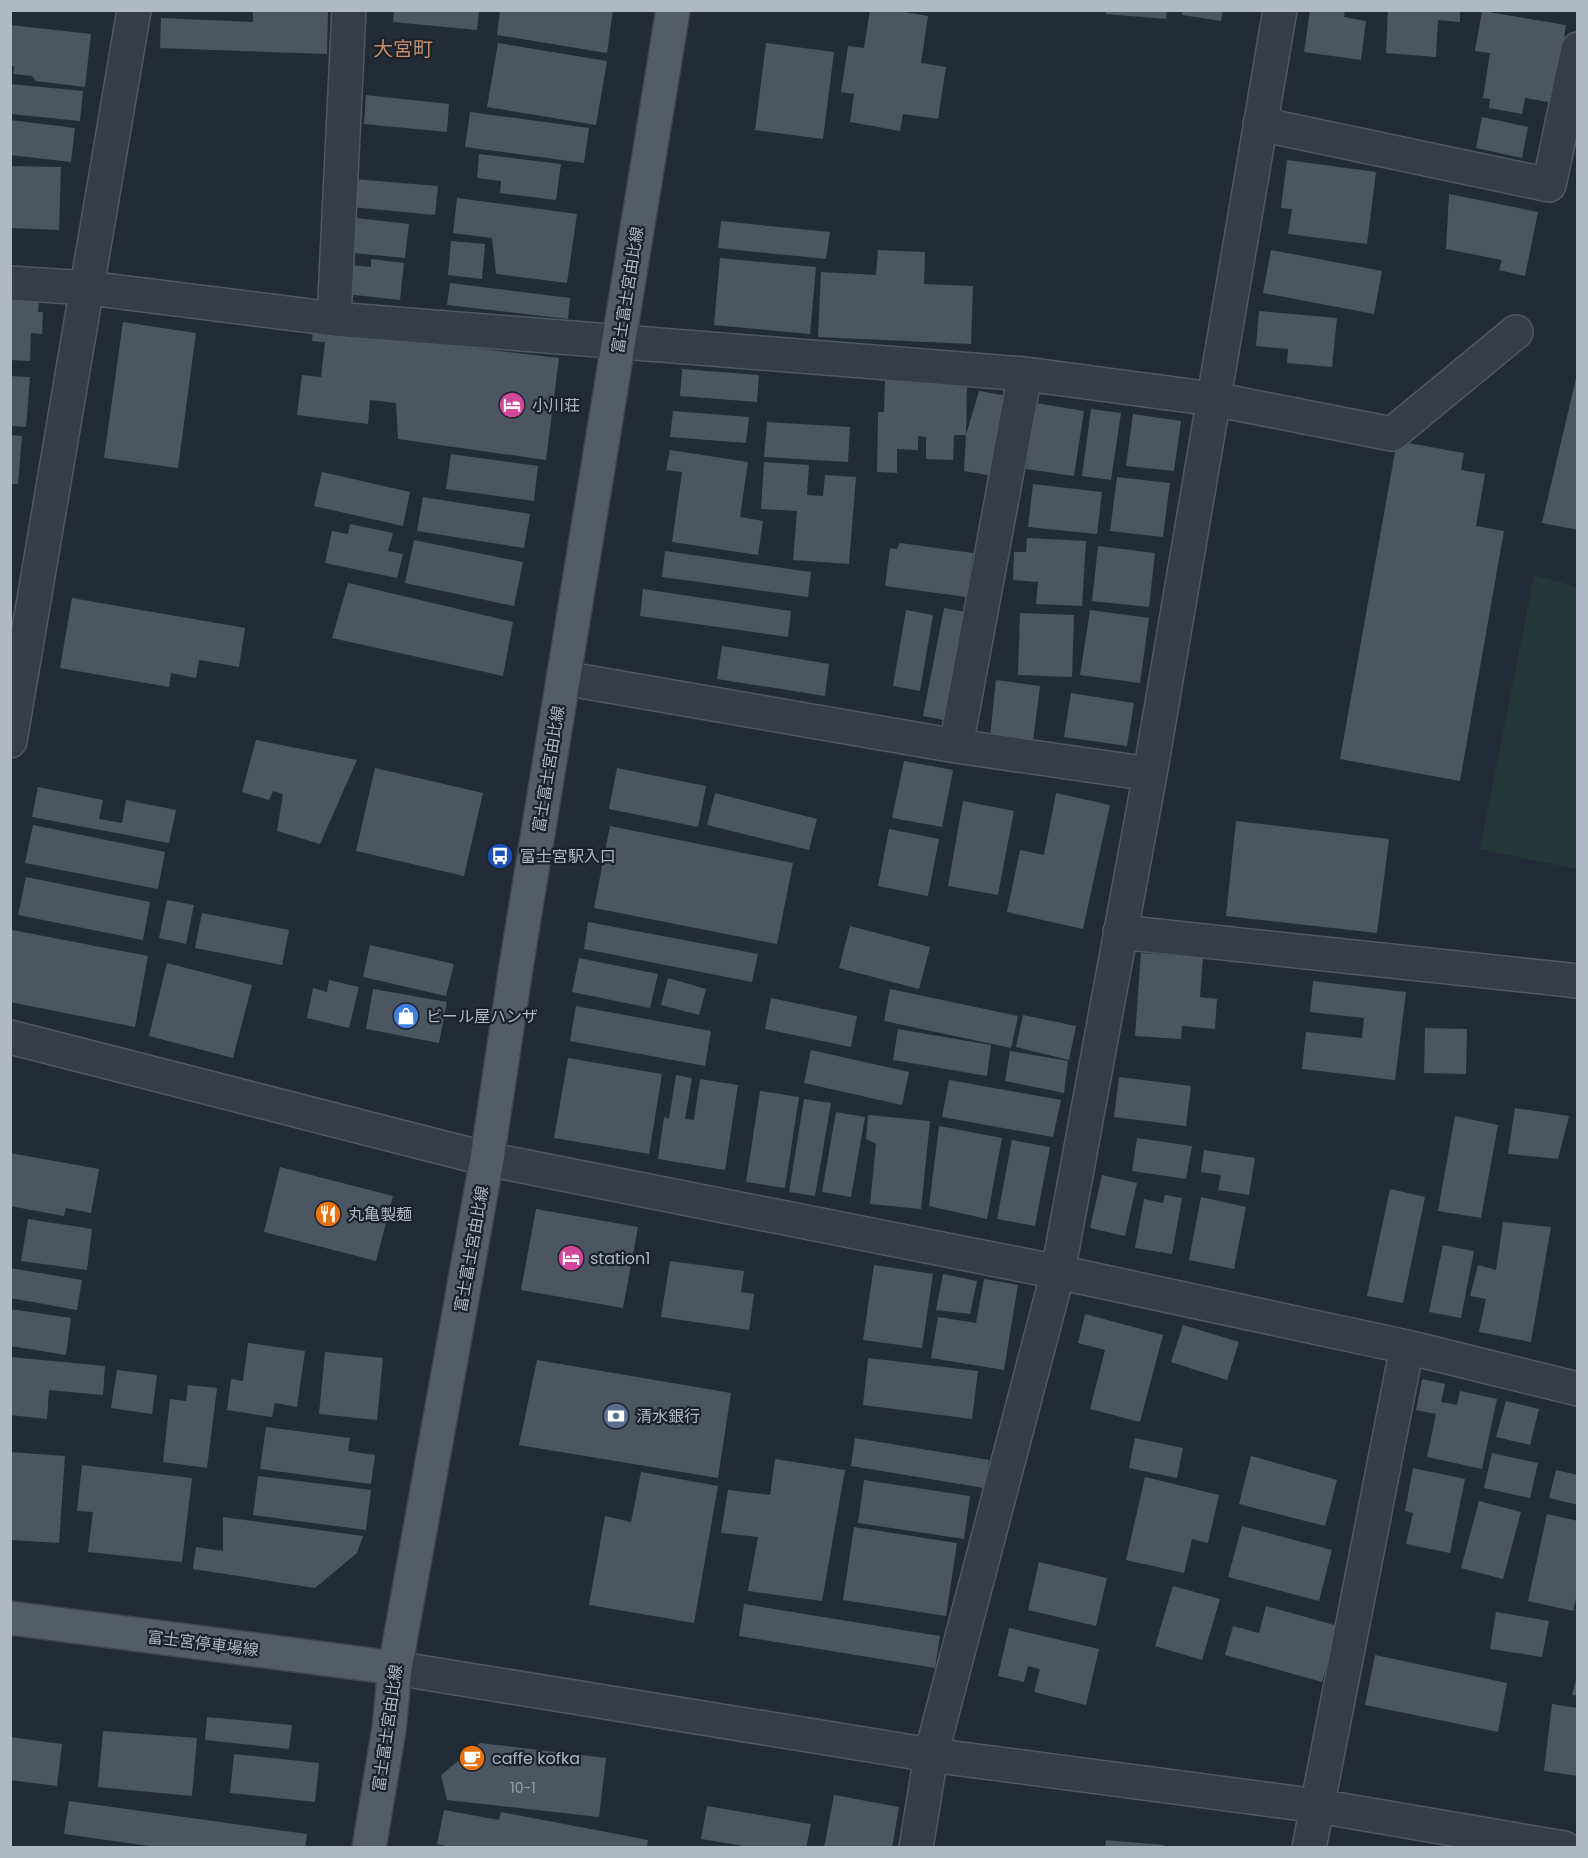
<svg xmlns="http://www.w3.org/2000/svg" width="1588" height="1858" font-family="Poppins,'Noto Sans JP',sans-serif">
<rect width="100%" height="100%" fill="#232b36"/>
<path fill="#253838" d="M1534,575L1577,587V869L1480,849Z"/>
<path fill="#4b5662" d="M253,10H328L327,54L160,48L161,18L253,22Z
M394,10H479L477,30L393,22Z
M500,10H613L607,53L497,35Z
M870,10H892L928,16L921,63L946,67L938,119L903,114L900,131L850,122L854,94L841,92L848,46L864,48Z
M1106,10H1167L1166,19L1106,14Z
M1183,10H1223L1221,21L1182,15Z
M1310,10H1345L1344,17L1366,21L1361,60L1304,52Z
M1388,10H1460V22L1438,20L1436,57L1386,53Z
M1482,11L1566,25L1554,103L1525,98L1522,114L1489,108L1490,99L1483,98L1490,53L1475,51Z
M10,25L91,34L85,87L36,81L32,76L13,74L14,66H10Z
M498,43L607,61L596,125L487,107Z
M766,43L834,52L823,139L755,130Z
M10,84L83,91L80,121L10,114Z
M366,95L449,104L447,132L364,124Z
M470,112L589,128L584,163L465,147Z
M1482,117L1528,127L1522,158L1476,148Z
M10,120L75,128L71,162L10,155Z
M479,154L561,164L556,200L500,193L501,181L477,178Z
M1287,160L1376,172L1367,244L1288,234L1292,209L1281,208Z
M10,166L61,167L59,230L10,228Z
M354,179L438,186L435,215L351,207Z
M1449,194L1538,212L1525,276L1499,270L1502,260L1446,249Z
M457,198L577,214L567,283L496,274L492,238L453,233Z
M356,218L409,224L405,258L353,253Z
M721,221L830,232L826,259L718,248Z
M451,241L485,244L482,279L448,275Z
M878,250L925,252L924,284L973,286L971,344L818,337L821,272L876,275Z
M1271,250L1382,271L1374,314L1263,293Z
M720,258L816,267L810,334L714,325Z
M371,259L404,263L400,300L346,294L349,265L371,267Z
M450,283L570,298L568,319L447,305Z
M10,301L39,302L38,312H43L42,334L31,333L30,361L10,360Z
M1259,311L1337,318L1332,367L1287,363L1288,349L1256,346Z
M123,322L196,333L178,468L104,458Z
M313,329L559,358L546,460L398,439L396,403L370,400L368,424L297,415L302,375L321,377L325,342L312,341Z
M682,369L759,375L757,402L680,396Z
M1577,374H1578V530L1542,523Z
M10,376L30,377L26,427L10,426Z
M885,381L967,382L966,435H954L953,460L926,459V437L918,436V450L897,449V473L877,472L878,412H884Z
M979,391L1008,396L994,476L964,471L966,435Z
M1036,403L1084,411L1074,476L1026,469Z
M1091,409L1121,413L1111,480L1082,476Z
M673,411L749,417L746,443L670,437Z
M1133,414L1181,421L1174,471L1126,466Z
M767,422L850,427L848,462L764,457Z
M10,435L22,436L18,484H10Z
M1397,441L1464,453L1461,470L1485,474L1476,526L1504,531L1460,781L1340,759Z
M670,450L748,462L740,517L763,521L758,555L672,542L682,472L666,470Z
M451,454L538,466L534,501L446,489Z
M764,462L809,465L807,495L823,496L825,475L856,477L849,564L793,560L797,511L761,509Z
M322,472L410,492L403,526L314,506Z
M1117,477L1170,483L1163,537L1110,531Z
M1033,484L1102,492L1097,534L1028,527Z
M423,497L530,514L524,548L417,531Z
M350,524L393,533L388,551L403,554L397,578L325,563L332,531L348,534Z
M1027,538L1086,541L1082,606L1036,604L1038,582L1013,580L1014,552H1026Z
M414,540L523,562L514,606L405,583Z
M900,543L973,553L966,597L885,586L890,548L897,549Z
M1098,546L1155,553L1149,607L1092,601Z
M665,551L811,572L808,597L662,577Z
M348,583L513,622L503,676L332,638Z
M643,589L791,611L788,637L640,616Z
M72,598L245,628L239,667L199,660L196,678L171,673L169,687L60,668Z
M944,608L971,613L950,721L923,716Z
M906,610L933,615L920,691L893,686Z
M1090,610L1149,618L1140,683L1080,675Z
M1020,613L1074,615L1072,677L1018,675Z
M722,646L829,664L825,696L717,679Z
M996,680L1040,686L1033,742L990,736Z
M1071,693L1134,703L1127,746L1064,737Z
M256,740L357,760L320,844L277,831L283,794L273,791L269,800L242,792Z
M904,761L953,770L942,827L892,818Z
M375,768L483,793L464,876L356,851Z
M617,768L706,786L698,827L609,809Z
M38,787L103,800L99,819L122,823L126,800L176,810L169,843L32,817Z
M715,793L817,819L809,850L707,825Z
M1056,793L1110,805L1083,929L1007,912L1020,850L1044,855Z
M963,801L1014,811L998,895L948,886Z
M1236,821L1389,839L1377,933L1226,916Z
M33,825L165,852L158,889L25,863Z
M610,826L793,863L777,944L594,908Z
M889,829L939,839L928,896L878,886Z
M26,877L150,902L143,940L18,915Z
M167,900L194,905L186,944L159,938Z
M202,913L289,930L282,965L195,948Z
M588,922L758,954L752,982L584,949Z
M850,926L930,947L919,989L839,968Z
M12,930L148,956L135,1027L10,1002Z
M370,945L454,964L446,996L363,977Z
M1141,953L1203,958L1200,997L1217,999L1215,1029L1182,1026L1181,1039L1135,1036Z
M579,958L658,974L650,1008L572,992Z
M167,963L252,985L233,1058L149,1036Z
M668,978L706,989L699,1015L661,1005Z
M329,980L359,987L349,1028L307,1018L313,988L327,992Z
M1313,981L1406,992L1395,1080L1302,1069L1306,1032L1362,1038L1364,1018L1310,1012Z
M373,989L447,1002L439,1043L366,1029Z
M890,989L1018,1016L1011,1048L884,1021Z
M771,998L857,1016L851,1047L765,1029Z
M576,1006L711,1031L705,1066L570,1041Z
M1023,1015L1076,1026L1069,1060L1016,1047Z
M1425,1028L1467,1029L1466,1074L1424,1073Z
M898,1029L991,1045L987,1076L893,1060Z
M811,1050L909,1072L902,1105L804,1083Z
M1010,1051L1068,1061L1064,1093L1005,1081Z
M568,1058L662,1074L649,1154L554,1138Z
M676,1075L692,1078L685,1119L694,1120L700,1079L738,1085L725,1170L658,1159L664,1117L669,1119Z
M1119,1077L1191,1086L1186,1126L1114,1117Z
M949,1080L1061,1100L1053,1137L942,1117Z
M760,1091L799,1097L785,1188L746,1182Z
M804,1099L831,1103L815,1196L789,1192Z
M1515,1108L1569,1116L1558,1159L1508,1154Z
M836,1112L865,1117L851,1197L822,1192Z
M868,1115L930,1121L921,1209L870,1204L876,1144L866,1139Z
M1455,1116L1498,1125L1481,1218L1438,1211Z
M939,1126L1002,1138L987,1219L929,1206Z
M1137,1138L1192,1146L1186,1179L1132,1171Z
M1012,1140L1050,1147L1035,1226L997,1219Z
M1204,1150L1255,1158L1249,1195L1218,1190L1221,1175L1201,1172Z
M10,1153L99,1169L91,1213L66,1208L64,1216L10,1206Z
M280,1167L393,1196L376,1261L264,1232Z
M1102,1175L1137,1183L1125,1236L1090,1228Z
M1390,1189L1425,1197L1403,1303L1367,1296Z
M1165,1195L1182,1198L1172,1254L1135,1248L1144,1199L1163,1203Z
M1201,1197L1246,1207L1234,1269L1189,1260Z
M536,1209L638,1227L623,1308L521,1290Z
M28,1219L92,1229L87,1270L21,1261Z
M1503,1222L1551,1227L1531,1342L1479,1332L1486,1299L1470,1296L1478,1265L1496,1270Z
M1443,1245L1474,1251L1461,1318L1429,1312Z
M670,1261L744,1271L741,1292L754,1294L749,1330L661,1317Z
M874,1265L933,1274L922,1348L863,1340Z
M10,1268L82,1280L77,1310L10,1298Z
M943,1274L977,1281L970,1314L936,1310Z
M984,1279L1018,1285L1004,1370L931,1358L938,1317L976,1323Z
M10,1309L71,1318L66,1355L10,1346Z
M1085,1314L1163,1335L1140,1422L1090,1409L1105,1350L1078,1343Z
M1183,1325L1239,1342L1227,1380L1171,1362Z
M248,1343L305,1351L297,1407L275,1403L272,1417L227,1410L231,1379L243,1381Z
M325,1352L383,1358L377,1420L319,1414Z
M10,1357L105,1366L103,1395L49,1390L47,1419L10,1415Z
M868,1358L978,1371L972,1419L863,1405Z
M537,1360L731,1393L718,1478L519,1445Z
M117,1370L157,1375L152,1414L111,1408Z
M1422,1379L1445,1384L1441,1402L1457,1405L1460,1391L1497,1399L1482,1469L1427,1457L1436,1414L1416,1410Z
M188,1385L217,1388L207,1468L163,1462L170,1399L186,1401Z
M1506,1401L1539,1409L1530,1445L1496,1437Z
M266,1427L350,1438L348,1451L375,1455L371,1484L260,1469Z
M855,1438L989,1460L984,1488L851,1466Z
M1135,1438L1183,1448L1177,1478L1129,1468Z
M10,1452L65,1456L59,1543L10,1540Z
M1492,1453L1538,1463L1530,1498L1484,1488Z
M1251,1456L1337,1480L1325,1526L1239,1504Z
M775,1459L845,1470L822,1601L748,1591L758,1537L721,1533L728,1490L770,1495Z
M82,1465L192,1478L182,1562L88,1552L93,1512L77,1511Z
M1413,1468L1465,1479L1450,1553L1406,1544L1413,1513L1405,1511Z
M1556,1470L1578,1475V1505L1549,1498Z
M641,1472L718,1486L694,1623L589,1605L605,1516L631,1522Z
M258,1476L371,1490L366,1530L253,1515Z
M1145,1477L1219,1495L1208,1543L1192,1539L1184,1573L1126,1560Z
M864,1480L970,1496L964,1539L858,1523Z
M1479,1501L1521,1512L1503,1579L1461,1568Z
M1547,1514L1578,1521V1591L1573,1611L1528,1601Z
M223,1517L363,1536L357,1553L315,1588L193,1569L196,1547L223,1551Z
M1242,1526L1332,1550L1319,1601L1228,1577Z
M854,1527L957,1543L946,1616L843,1600Z
M1039,1562L1107,1578L1096,1626L1028,1610Z
M1173,1586L1220,1599L1202,1660L1155,1646Z
M744,1604L940,1636L935,1668L739,1636Z
M1266,1606L1338,1626L1322,1682L1225,1655L1233,1626L1259,1633Z
M1496,1612L1549,1621L1542,1657L1490,1649Z
M1009,1628L1099,1649L1086,1705L1034,1692L1040,1669L1028,1666L1024,1682L998,1676Z
M1375,1655L1507,1683L1498,1732L1365,1705Z
M1577,1676H1578V1696L1572,1695Z
M1552,1704L1578,1708V1776L1544,1771Z
M207,1717L292,1725L289,1749L205,1740Z
M103,1731L197,1738L192,1796L98,1787Z
M10,1737L62,1744L57,1786L10,1780Z
M480,1743L606,1758L599,1817L447,1800L441,1775Z
M234,1754L319,1763L315,1802L230,1793Z
M834,1795L899,1807L892,1848H824Z
M69,1801L307,1834L305,1848H163L64,1834Z
M707,1806L811,1824L806,1848H756L701,1839Z
M444,1810L499,1820L501,1812L648,1840L647,1848H455L437,1844Z
M1106,1840L1164,1845L1163,1848H1105Z"/>
<g fill="none" stroke-linecap="round" stroke-linejoin="round">
<defs>
<path id="minor" d="M1260,124L1549,185L1578,49
M10,283L88,288L334,319L1025,374L1213,399L1392,434L1516,332
M334,319L349,10
M563,678L956,746L1150,774
M10,741L134,10
M956,746L1025,374
M1120,932L1578,981
M10,1037L487,1159L1058,1272L1407,1347L1578,1389
M395,1668L931,1755L1318,1806L1564,1848
M916,1848L931,1755L1058,1272L1150,774L1280,10
M1309,1848L1407,1347"/>
<path id="major" d="M10,1618L395,1668
M369,1848L389,1729L395,1668L487,1159L516,967L673,10"/>
</defs>
<use href="#minor" stroke="#505861" stroke-width="36"/>
<use href="#major" stroke="#3f4650" stroke-width="36"/>
<use href="#minor" stroke="#363d47" stroke-width="33"/>
<use href="#major" stroke="#545c67" stroke-width="33"/>
</g>
<defs>
<symbol id="hotel-disc" viewBox="-11 -11 22 22"><circle r="9.5" fill="#d1479c" stroke="#1b222b"/><path d="M-6-4.5h1.5V1H6V5H4.5V3h-9V5H-6ZM-4 0a1.8 1.8 0 1 1 3.6 0ZM.5 0V-2.5h3Q6-2.5 6 0Z" fill="#fff"/></symbol>
<symbol id="bus-disc" viewBox="-11 -11 22 22"><circle r="9.5" fill="#1a4fb4" stroke="#1b222b"/><path d="M-5-6H5V4H4V6H2V4H-2V6H-4V4H-5ZM-3.5-4V0h7V-4ZM-3.5 1.2v1.5H-2V1.2ZM2 1.2v1.5H3.5V1.2Z" fill="#fff"/></symbol>
<symbol id="shop-disc" viewBox="-11 -11 22 22"><circle r="9.5" fill="#3f7fe0" stroke="#1b222b"/><path d="M-5-2.5h2.3a2.7 3.5 0 0 1 5.4 0H5L5.5 6h-11ZM-1.5-2.5h3a1.5 2.3 0 0 0-3 0Z" fill="#fff"/></symbol>
<symbol id="restaurant-disc" viewBox="-11 -11 22 22"><circle r="9.5" fill="#e8710a" stroke="#1b222b"/><path d="M-5-6h1v4h1v-4h1v4h1v-4h1v5L-1.5 .5V6h-2V.5L-5-1ZM5-6V6H3V1.5H1.5Q1.5-4 5-6Z" fill="#fff"/></symbol>
<symbol id="bank-disc" viewBox="-11 -11 22 22"><circle r="9.5" fill="#5c6f8a" stroke="#1b222b"/><path d="M-6-4H6V4H-6ZM0-2.3a2.3 2.3 0 1 0 0 4.6a2.3 2.3 0 1 0 0-4.6Z" fill="#fff"/></symbol>
<symbol id="cafe-disc" viewBox="-11 -11 22 22"><circle r="9.5" fill="#e8710a" stroke="#1b222b"/><path d="M-5.5-4.5H6V0H3Q3 3.5 0 3.5H-2.5Q-5.5 3.5-5.5 0ZM3-3.2v2h1.7v-2ZM-6 4.5H4V6H-6Z" fill="#fff"/></symbol>
</defs>
<g fill-rule="evenodd">
<use href="#hotel-disc" x="497" y="390" width="30" height="30"/>
<use href="#bus-disc" x="485" y="841" width="30" height="30"/>
<use href="#shop-disc" x="391" y="1001" width="30" height="30"/>
<use href="#restaurant-disc" x="313" y="1199" width="30" height="30"/>
<use href="#hotel-disc" x="556" y="1243" width="30" height="30"/>
<use href="#bank-disc" x="601" y="1401" width="30" height="30"/>
<use href="#cafe-disc" x="457" y="1743" width="30" height="30"/>
</g>
<g text-anchor="middle" stroke-width="4.5" stroke-linejoin="round" paint-order="stroke">
<g font-size="14" fill="#97a0ab">
<text x="523" y="1793">10-1</text>
</g>
<g font-size="16" fill="#b0b8c3" stroke="#1b222b">
<text transform="translate(627 290) rotate(-81)" y="6">富士富士宮由比線</text>
<text transform="translate(548 769) rotate(-81)" y="6">富士富士宮由比線</text>
<text transform="translate(471 1249) rotate(-80)" y="6">富士富士宮由比線</text>
<text transform="translate(203 1643) rotate(7)" y="6">富士宮停車場線</text>
<text transform="translate(387 1728) rotate(-82)" y="6">富士富士宮由比線</text>
</g>
<g font-size="16" fill="#b0b8c3" stroke="#1b222b" text-anchor="start">
<text x="532" y="411">小川荘</text>
<text x="520" y="862">富士宮駅入口</text>
<text x="426" y="1022">ビール屋ハンザ</text>
<text x="348" y="1220">丸亀製麺</text>
<text x="590" y="1264">station1</text>
<text x="636" y="1422">清水銀行</text>
<text x="492" y="1764">caffe kofka</text>
</g>
<g font-size="20" fill="#c98e66" stroke="#1b222b">
<text x="403" y="56">大宮町</text>
</g>
</g>
<rect width="1588" height="1858" fill="none" stroke="#b0b8c3" stroke-width="24"/>
</svg>
